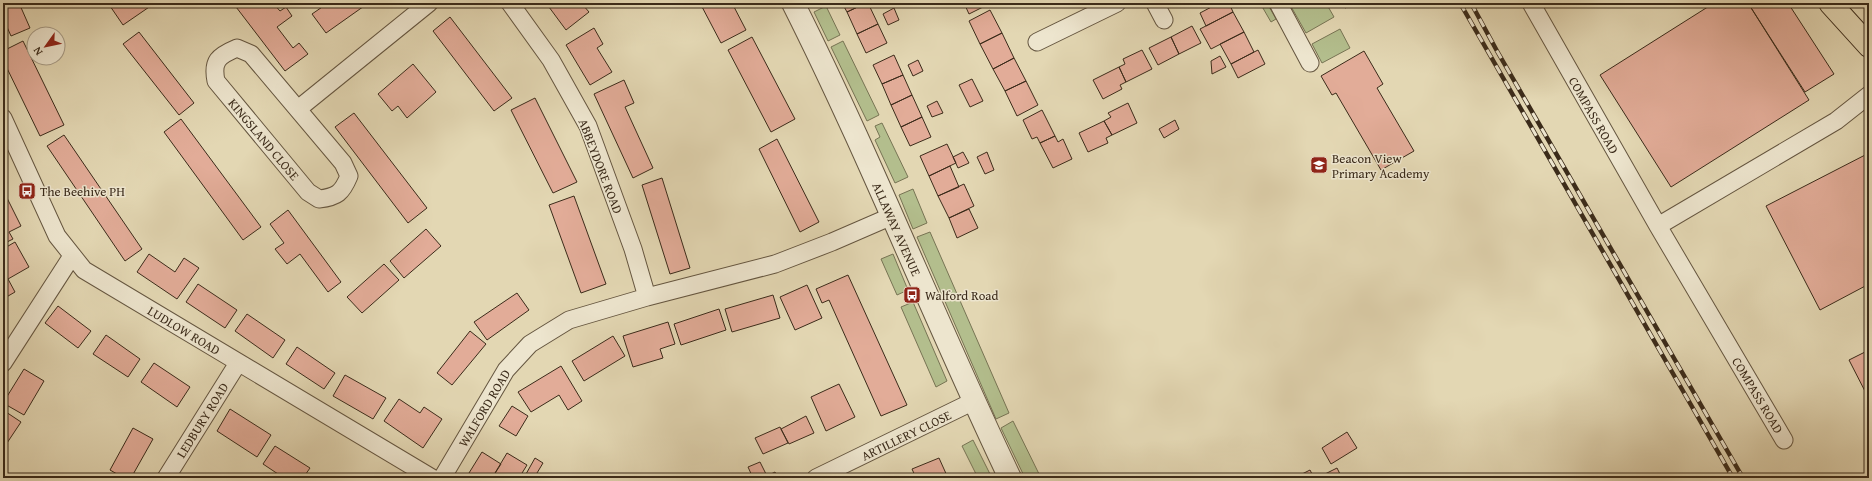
<svg xmlns="http://www.w3.org/2000/svg" width="1872" height="481" font-family="'Gentium Book Plus',serif">
<rect width="100%" height="100%" fill="#e3d7b3"/>
<filter id="stains"><feTurbulence type="fractalNoise" baseFrequency=".005" numOctaves="4"/><feColorMatrix values="0 0 0 0 .2 0 0 0 0 .09 0 0 0 0 .02 0 0 0 .5 -.17"/></filter>
<radialGradient id="worn" r=".72"><stop offset=".6" stop-color="#630" stop-opacity="0"/><stop offset="1" stop-color="#630" stop-opacity=".3"/></radialGradient>
<path fill="#b3be8d" stroke="#777454" d="M1260,3H1267L1276,19L1271,22Z
M1289,3H1326L1334,17L1306,33Z
M826,6L840,35L828,41L814,12Z
M1340,29L1350,48L1322,63L1312,44Z
M843,41L879,115L867,121L831,47Z
M882,123L908,177L895,183L875,140L880,137L875,126Z
M913,189L927,223L913,229L899,195Z
M930,232L1009,413L996,419L917,237Z
M893,254L908,290L897,295L881,259Z
M913,302L947,381L936,387L901,307Z
M1013,421L1041,478H1025L1001,428Z
M973,440L992,478H978L962,446Z"/>
<path fill="#e2ac98" stroke="#3b2b1a" d="M3,3H19L30,28L11,36L3,18Z
M114,3H155L123,25L110,6Z
M233,3H262L265,7L270,3H273L280,11L286,7L292,16L277,27L293,48L299,43L308,54L285,71Z
M328,3H366L367,4L326,33L312,14Z
M546,3H586L583,5L589,12L566,30Z
M700,3H732L746,30L721,43Z
M842,3H866L847,12Z
M866,3H868L878,24L857,34L847,12Z
M964,3H988L989,4L969,14Z
M1219,3H1229L1233,12L1206,26L1200,13Z
M1342,3H1356L1345,8Z
M1714,3H1748L1809,100L1671,187L1600,75Z
M1748,3H1788L1834,74L1805,92Z
M894,8L899,20L888,25L883,14Z
M990,10L1002,33L980,44L969,21Z
M1233,12L1244,32L1211,49L1200,29Z
M450,17L512,98L494,111L433,31Z
M878,24L887,43L866,53L857,34Z
M1192,26L1201,43L1179,54L1171,37Z
M594,28L603,44L597,48L612,72L590,85L566,45Z
M139,32L194,103L179,115L123,44Z
M1244,32L1254,52L1231,64L1220,44Z
M1002,33L1014,58L993,69L980,44Z
M752,37L795,119L771,132L728,50Z
M1171,37L1179,54L1158,65L1149,48Z
M23,41L64,125L40,136L3,60V51Z
M1142,50L1152,69L1126,82L1119,67L1125,64L1123,59Z
M1258,50L1265,64L1238,78L1231,64Z
M1364,51L1383,84L1377,88L1414,151L1381,170L1336,93L1332,95L1321,76Z
M894,55L903,75L882,84L873,65Z
M1220,56L1226,67L1212,74L1211,61Z
M1014,58L1026,81L1005,91L993,69Z
M918,60L923,71L913,76L908,65Z
M413,64L436,92L407,118L398,106L392,111L378,94Z
M1119,67L1126,82L1120,85L1122,89L1103,99L1093,80Z
M903,75L912,95L891,105L882,84Z
M972,79L983,101L970,107L959,85Z
M624,80L634,103L625,107L653,168L633,178L594,94Z
M1026,81L1038,105L1017,116L1005,91Z
M912,95L922,117L901,127L891,105Z
M535,98L577,182L553,193L511,110Z
M937,101L943,113L932,117L927,106Z
M1128,103L1137,123L1112,135L1104,121L1111,117L1108,113Z
M1042,110L1055,136L1040,143L1037,137L1032,139L1023,120Z
M354,113L427,208L408,223L335,127Z
M922,117L931,137L910,146L901,127Z
M181,119L261,227L243,240L164,132Z
M1175,120L1179,129L1164,138L1159,129Z
M1104,121L1112,135L1106,138L1108,143L1088,152L1079,133Z
M64,135L142,249L125,261L47,146Z
M1055,136L1058,142L1063,139L1072,159L1053,168L1040,143Z
M777,139L819,222L800,232L759,149Z
M947,144L956,163L929,176L920,156Z
M963,152L969,163L958,168L953,157Z
M987,152L994,170L985,174L977,157Z
M1869,153V284L1820,310L1766,206Z
M950,166L959,187L938,196L929,176Z
M662,178L690,268L670,274L642,185Z
M964,184L974,206L949,218L938,196Z
M3,190L21,226L9,232L13,239L3,244Z
M574,196L606,284L581,293L549,205Z
M969,209L978,228L957,238L949,218Z
M288,210L341,282L328,292L300,254L287,264L275,249L284,243L270,224Z
M426,229L441,246L404,278L390,261Z
M15,242L29,267L8,279L15,292L3,299V249Z
M149,254L175,272L184,258L199,268L177,299L137,272Z
M384,264L399,280L362,313L347,297Z
M848,275L907,405L881,416L829,300L822,303L816,289Z
M198,284L237,310L225,328L186,302Z
M807,285L822,318L795,330L780,297Z
M517,293L529,310L487,340L474,322Z
M773,295L780,318L732,332L725,309Z
M58,306L91,331L78,348L45,323Z
M719,309L726,330L681,345L674,324Z
M247,314L285,340L273,358L235,331Z
M668,322L675,344L660,349L663,358L633,367L623,336Z
M470,331L486,344L452,385L437,373Z
M106,335L140,359L128,377L93,354Z
M613,336L625,356L584,381L572,361Z
M297,347L335,373L324,389L286,364Z
M1869,350V399L1849,360Z
M154,363L190,387L177,407L141,382Z
M561,366L582,401L568,410L559,395L531,412L518,392Z
M24,369L44,381L24,415L3,403Z
M345,375L386,398L373,419L333,396Z
M839,384L855,417L826,431L811,397Z
M399,399L420,413L424,407L442,419L423,448L384,421Z
M512,406L528,416L516,436L499,426Z
M230,409L271,435L257,457L217,431Z
M3,410L21,422L3,449Z
M806,416L814,433L789,444L781,429Z
M780,427L788,443L763,454L755,438Z
M133,428L153,439L131,478H124L110,470Z
M1347,432L1357,448L1331,464L1322,448Z
M275,446L310,468L303,478H284L263,464Z
M482,452L501,464L492,478H477L469,473Z
M507,453L527,465L519,478H492Z
M535,458L543,463L534,478H532L526,474Z
M939,458L948,478H916L912,469Z
M760,462L767,476L775,472L778,478H753L748,467Z
M1337,468L1342,478H1317Z
M1310,470L1314,478H1294Z"/>
<g fill="none" stroke-linecap="round" stroke-linejoin="round">
<defs>
<path id="minor" d="M510,3L551,60L588,126L633,249L647,297
M1155,3L1164,20
M1278,3L1310,63
M1531,3L1658,226L1784,440
M1037,42L1117,3
M237,48L251,54L343,163L349,176C342,193 337,197 319,199L308,192L216,81C212,61 218,56 237,48Z
M298,109L429,3
M3,118L57,236L84,270L432,478
M1658,226L1836,121L1869,95
M3,363L72,256
M166,478L238,363
M442,478L506,370L530,344L569,320L647,297L775,264L832,242L892,216
M816,478L974,401"/>
<path id="tertiary" d="M793,3C871,158 935,321 1010,478"/>
<path id="primary" d="M1830,3L1869,46"/>
</defs>
<use href="#minor" stroke="#655640" stroke-width="19"/>
<use href="#tertiary" stroke="#655640" stroke-width="24"/>
<use href="#primary" stroke="#3b2b1a" stroke-width="24"/>
<use href="#minor" stroke="#ede5ce" stroke-width="17"/>
<use href="#tertiary" stroke="#ede5ce" stroke-width="22"/>
<use href="#primary" stroke="#e3d7b3" stroke-width="22"/>
<defs>
<path id="rail" d="M1460,3L1733,478
M1471,3L1497,51L1743,478"/>
</defs>
<use href="#rail" stroke="#3b2b1a" stroke-width="4.5"/>
<use href="#rail" stroke="#ede5ce" stroke-width="3" stroke-dasharray="9" stroke-linecap="butt"/>
</g>
<defs>
<symbol id="school-square" viewBox="-11 -11 22 22"><rect x="-9" y="-9" width="18" height="18" rx="4" fill="#8f2418" stroke="#ede5ce"/><path d="M0-5L7-2L0 1L-7-2ZM-4 1L0 2.5L4 1V4Q0 6-4 4Z" fill="#fff"/></symbol>
<symbol id="bus-square" viewBox="-11 -11 22 22"><rect x="-9" y="-9" width="18" height="18" rx="4" fill="#8f2418" stroke="#ede5ce"/><path d="M-5-6H5V4H4V6H2V4H-2V6H-4V4H-5ZM-3.5-4V0h7V-4ZM-3.5 1.2v1.5H-2V1.2ZM2 1.2v1.5H3.5V1.2Z" fill="#fff"/></symbol>
</defs>
<g fill-rule="evenodd">
<use href="#school-square" x="1309" y="155" width="20" height="20"/>
<use href="#bus-square" x="17" y="181" width="20" height="20"/>
<use href="#bus-square" x="902" y="285" width="20" height="20"/>
</g>
<g text-anchor="middle" stroke-width="3" stroke-linejoin="round" paint-order="stroke">
<g font-size="13" fill="#3b2b1a" stroke="#ede5ce">
<text transform="translate(1594 115) rotate(60)" y="5">COMPASS ROAD</text>
<text transform="translate(264 139) rotate(50)" y="5">KINGSLAND CLOSE</text>
<text transform="translate(601 166) rotate(69)" y="5">ABBEYDORE ROAD</text>
<text transform="translate(897 229) rotate(66)" y="5">ALLAWAY AVENUE</text>
<text transform="translate(184 330) rotate(31)" y="5">LUDLOW ROAD</text>
<text transform="translate(1758 395) rotate(59)" y="5">COMPASS ROAD</text>
<text transform="translate(484 408) rotate(-59)" y="5">WALFORD ROAD</text>
<text transform="translate(202 420) rotate(-58)" y="5">LEDBURY ROAD</text>
<text transform="translate(906 435) rotate(-26)" y="5">ARTILLERY CLOSE</text>
</g>
<g font-size="13" fill="#3b2b1a" stroke="#ede5ce" text-anchor="start">
<text x="1332" y="163">Beacon View<tspan x="1332" dy="15">Primary Academy</tspan></text>
<text x="40" y="196">The Beehive PH</text>
<text x="925" y="300">Walford Road</text>
</g>
</g>
<rect width="1872" height="481" fill="none" stroke="#e3d7b3" stroke-width="16"/>
<rect x="4" y="4" width="1864" height="473" fill="none" stroke="#3b2b1a" stroke-width="2"/>
<rect x="8" y="8" width="1856" height="465" fill="none" stroke="#3b2b1a"/>
<g transform="translate(46 46) rotate(237)"><circle r="19" fill="#ede5ce" stroke="#a69b86"/>
<path d="M0-3L7 15L0 10L-7 15Z" fill="#8f2418"/>
<text y="-6" font-size="11" font-weight="bold" text-anchor="middle" fill="#3b2b1a">N</text>
</g>
<rect width="100%" height="100%" filter="url(#stains)"/>
<rect width="100%" height="100%" fill="url(#worn)"/>
</svg>
